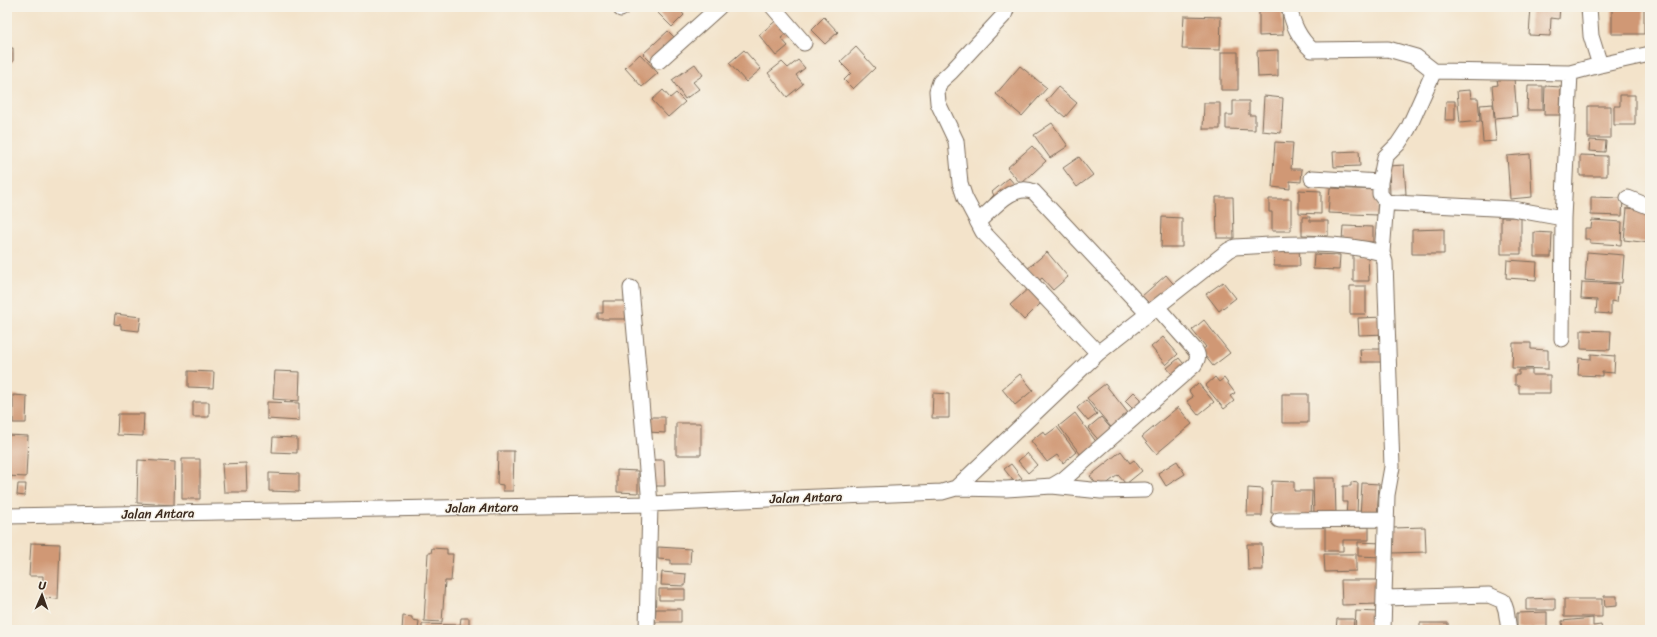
<svg xmlns="http://www.w3.org/2000/svg" width="1657" height="637" font-family="Sriracha,sans-serif">
<rect width="100%" height="100%" fill="#f7f3e8"/>
<filter id="ink" filterUnits="userSpaceOnUse"><feTurbulence type="fractalNoise" baseFrequency=".025" numOctaves="2"/><feDisplacementMap in="SourceGraphic" scale="8" xChannelSelector="R" yChannelSelector="G"/><feConvolveMatrix kernelMatrix="1 2 1 2 8 2 1 2 1" color-interpolation-filters="sRGB"/></filter>
<filter id="wash" filterUnits="userSpaceOnUse"><feTurbulence type="fractalNoise" baseFrequency=".012" numOctaves="4" result="noise"/><feDisplacementMap in="SourceGraphic" scale="16" xChannelSelector="R" yChannelSelector="G"/><feGaussianBlur stdDeviation="0.9" result="paint"/><feColorMatrix in="noise" values="0 0 0 0 0 0 0 0 0 0 0 0 0 0 0 0 0 1.4 0 .05"/><feComposite in="paint" operator="in"/></filter>
<g filter="url(#wash)">
<rect width="100%" height="100%" fill="#f3e3ca"/>
<g id="blocks">
<path fill="#d09874" d="M652,7H683L680,10L684,15L672,27Z
M1259,7H1282L1283,35L1259,36Z
M1531,7H1560L1559,19L1551,18L1550,36L1529,35Z
M1612,7H1644V34H1612Z
M1184,16L1221,17L1220,50L1182,49Z
M824,17L838,32L825,44L811,30Z
M778,19L789,32L781,38L788,46L776,56L759,35Z
M668,31L678,41L654,65L643,54Z
M856,47L875,68L853,89L844,80L851,73L840,62Z
M7,48H13V62H7Z
M744,50L761,69L746,82L729,63Z
M1278,50V76L1258,77L1257,51Z
M1221,52H1238V90H1221Z
M640,54L658,73L642,87L625,68Z
M798,60L805,68L796,75L803,84L787,97L768,73L782,62L788,68Z
M695,64L703,75L693,82L699,89L685,99L672,80Z
M1020,66L1047,88L1022,116L996,94Z
M1514,78L1517,116L1495,118L1492,86L1498,85L1497,79Z
M1528,86H1543V110H1527Z
M1545,86L1561,87L1560,115H1544Z
M1058,87L1077,103L1065,117L1046,101Z
M663,90L670,98L676,93L685,102L668,117L652,100Z
M1470,90L1471,98H1478L1480,121L1460,123L1457,91Z
M1620,95H1635V125H1614V106H1620Z
M1264,96L1283,98L1281,133L1262,131Z
M1233,101H1249V115H1255V130L1226,129V115H1233Z
M1446,101H1455V120H1445Z
M1204,103H1220V129H1203Z
M1493,104L1496,141L1483,142L1480,105Z
M1588,106H1611V138H1588Z
M1052,123L1068,146L1050,158L1034,135Z
M1590,140L1606,141L1605,152L1589,151Z
M1275,142L1293,143L1291,169H1302L1301,182L1290,181V189L1272,187Z
M1032,146L1046,161L1021,184L1007,168Z
M1359,151L1360,166L1334,167L1333,152Z
M1530,154L1532,197L1510,199L1507,156Z
M1580,155L1607,156V176H1580Z
M1079,157L1093,175L1077,187L1063,168Z
M1404,165L1406,194L1390,195L1389,166Z
M1009,178L1017,187L996,205L990,199L994,195L992,192Z
M1330,188L1378,190L1377,215L1328,213Z
M1299,190L1321,191V214L1299,213Z
M1216,197H1233L1234,238H1217Z
M1591,197L1623,198L1622,216L1591,215Z
M1269,199H1291V231H1272V212H1269Z
M1627,208L1650,210V243L1624,240Z
M1162,217L1182,218V247H1161Z
M1302,217H1310V221H1328V236L1302,235Z
M1501,217H1521V254H1501Z
M1592,220L1622,222L1621,245L1590,243V239H1585V228H1591Z
M1343,226L1373,227V242L1342,241Z
M1444,229V254H1412V230Z
M1534,232L1552,233L1551,257H1534Z
M1273,247H1299L1300,266H1274Z
M1047,252L1068,277L1053,290L1042,278L1037,282L1026,270Z
M1587,252L1624,255L1622,283L1585,280Z
M1314,254L1340,255L1339,270L1313,269Z
M1353,255H1368L1369,281H1353Z
M1507,260L1537,262L1536,280L1506,278Z
M1166,275L1177,288L1153,308L1142,296Z
M1223,282L1236,298L1219,311L1206,294Z
M1582,282L1619,284L1617,302L1611,301V314L1596,313L1597,300L1581,299Z
M1031,286L1044,300L1024,320L1010,305Z
M1350,286H1366V314H1350Z
M603,301H631L630,319H598V313H603Z
M115,314L141,317L139,331L121,329V325L114,324Z
M1385,317L1386,334L1359,335L1358,318Z
M1204,320L1230,353L1213,366L1201,351L1206,347L1192,330Z
M1581,330L1611,331L1610,350L1581,349Z
M1163,337L1178,354L1166,365L1151,347Z
M1513,343H1531V349L1548,350V369L1512,368Z
M1360,349H1387V362H1361Z
M1591,354L1615,356L1614,373L1602,372V376L1578,375L1579,358L1591,359Z
M1179,358L1188,369L1176,379L1167,368Z
M1519,370H1532V375H1550V393H1519V385H1515V375H1519Z
M188,371L214,372L213,388L188,387Z
M275,371L300,372L299,401L273,399Z
M1020,374L1033,390L1015,405L1002,389Z
M1215,377L1219,382L1224,378L1235,393L1230,396L1234,401L1224,409L1205,386Z
M1198,383L1214,402L1198,415L1187,401L1193,397L1189,391Z
M1105,384L1132,418L1115,432L1087,398Z
M1134,392L1145,403L1136,412L1125,401Z
M933,393L949,394V418H932Z
M1282,394H1308V423H1282Z
M13,395L27,396L26,423H13Z
M1086,400L1097,414L1088,421L1077,408Z
M193,402H209V417H193Z
M267,402L299,403V421L267,419Z
M1178,407L1192,424L1156,454L1142,437Z
M1075,413L1100,447L1084,459L1059,426Z
M118,414H144L143,436L117,435Z
M648,417H665V433L648,432Z
M1101,417L1115,433L1102,444L1088,428Z
M676,423H701V455H676Z
M1057,427L1076,452L1063,463L1057,455L1047,462L1031,441L1043,431L1046,435Z
M7,435L28,436L26,477L7,476Z
M273,437L297,438V453L272,452Z
M498,451H514L513,491H503V485L497,484Z
M1121,451L1130,463L1134,460L1142,471L1126,484L1118,475L1100,489L1090,476Z
M1027,453L1037,465L1028,473L1018,461Z
M182,459H200V499H182Z
M138,460L175,462L174,505L137,503Z
M649,460H664L665,486H650Z
M1177,461L1185,474L1166,486L1158,473Z
M246,463L247,492H224L222,464Z
M1011,464L1022,478L1015,483L1004,469Z
M617,470L638,471V493L617,492Z
M269,473L299,474V492L269,491Z
M1313,478H1335L1336,516H1314Z
M1272,481L1294,482V491H1312L1311,517L1294,513H1271Z
M1351,482L1358,483L1357,517H1346L1347,502H1343V486H1351Z
M1362,483L1379,484L1377,518L1360,517Z
M18,484H26L25,496L17,495Z
M1248,488L1263,489L1262,516H1247Z
M1325,527H1369V540H1343V551H1325Z
M1425,527L1426,552L1393,553V528Z
M1358,542L1383,543L1382,557L1358,556Z
M31,543L60,544L58,599L42,598L43,576H29Z
M1247,544H1262L1263,570H1248Z
M658,547L691,549L690,564H671V560L658,559Z
M432,548L447,549V554H453L451,581H445L442,622L424,621L428,553H431Z
M1324,554H1356V571L1325,572Z
M662,572L686,574L685,586L661,585Z
M1341,580H1380V604L1342,605Z
M659,589H685V600H659Z
M1604,596H1617V606L1605,607Z
M1555,598V610H1526V599Z
M1564,599H1602V617H1564Z
M656,609H681V622H655Z
M1356,611L1378,612L1377,630H1355Z
M1547,612V628L1517,629V613Z
M403,616L412,617V620L419,621L418,630H402Z
M461,618H469V630H422V624L460,625Z
M1593,618V626L1601,625L1602,630H1563L1562,621Z
M1337,619H1354L1353,630H1336Z
M1420,623H1448V630H1420Z"/>
</g>
</g>
<g filter="url(#ink)">
<use href="#blocks" fill-opacity="0" stroke="#7b6b5a" stroke-width="1"/>
<g fill="none" stroke-linecap="round" stroke-linejoin="round">
<defs>
<path id="minor" d="M773,7L804,43
M1007,7L1004,15L951,72L940,82L937,91L938,103L956,141L960,183L965,198L983,232L1098,353L1229,250L1235,247C1285,244 1333,240 1382,253L1385,262L1392,467L1387,495L1383,630
M1289,7C1293,25 1299,38 1312,50L1388,49L1416,57L1434,71L1570,73L1600,65L1650,54
M1589,7L1591,36L1600,65
M621,9L622,7
M659,61L719,7
M1434,71L1408,129L1398,144L1385,157L1380,182V194L1386,202L1394,203L1513,209L1563,218L1562,339
M1312,178L1380,182
M1628,198L1650,207
M1563,218L1570,73
M978,222C993,209 1013,182 1034,192L1148,314
M1382,253L1386,202
M631,288L650,504L647,630
M1052,486L1064,479L1194,365C1198,359 1199,356 1195,350L1157,307
M956,488L1098,353
M7,516L650,504L942,492L956,488L1006,489L1052,486L1101,491L1145,490
M1279,520L1386,519
M1384,598L1489,595L1503,601L1506,610L1509,630"/>
</defs>
<use href="#minor" stroke="#7b6b5a" stroke-width="17"/>
<use href="#minor" stroke="#fff" stroke-width="15"/>
</g>
</g>
<g text-anchor="middle" stroke-width="3" stroke-linejoin="round" paint-order="stroke">
<g font-size="13" fill="#3b2a1e" stroke="#f7f3e8">
<text transform="translate(806 497) rotate(-2)" y="5">Jalan Antara</text>
<text transform="translate(482 507) rotate(-1)" y="5">Jalan Antara</text>
<text transform="translate(158 513) rotate(-1)" y="5">Jalan Antara</text>
</g>
</g>
<rect width="1657" height="637" fill="none" stroke="#f7f3e8" stroke-width="24"/>
<g transform="translate(42 595) rotate(2)" stroke="#f7f3e8" stroke-width="3" paint-order="stroke">
<path d="M0-3L7 15L0 10L-7 15Z" fill="#3b2a1e"/>
<text y="-6" font-size="11" font-weight="bold" text-anchor="middle" fill="#3b2a1e">U</text>
</g>
</svg>
